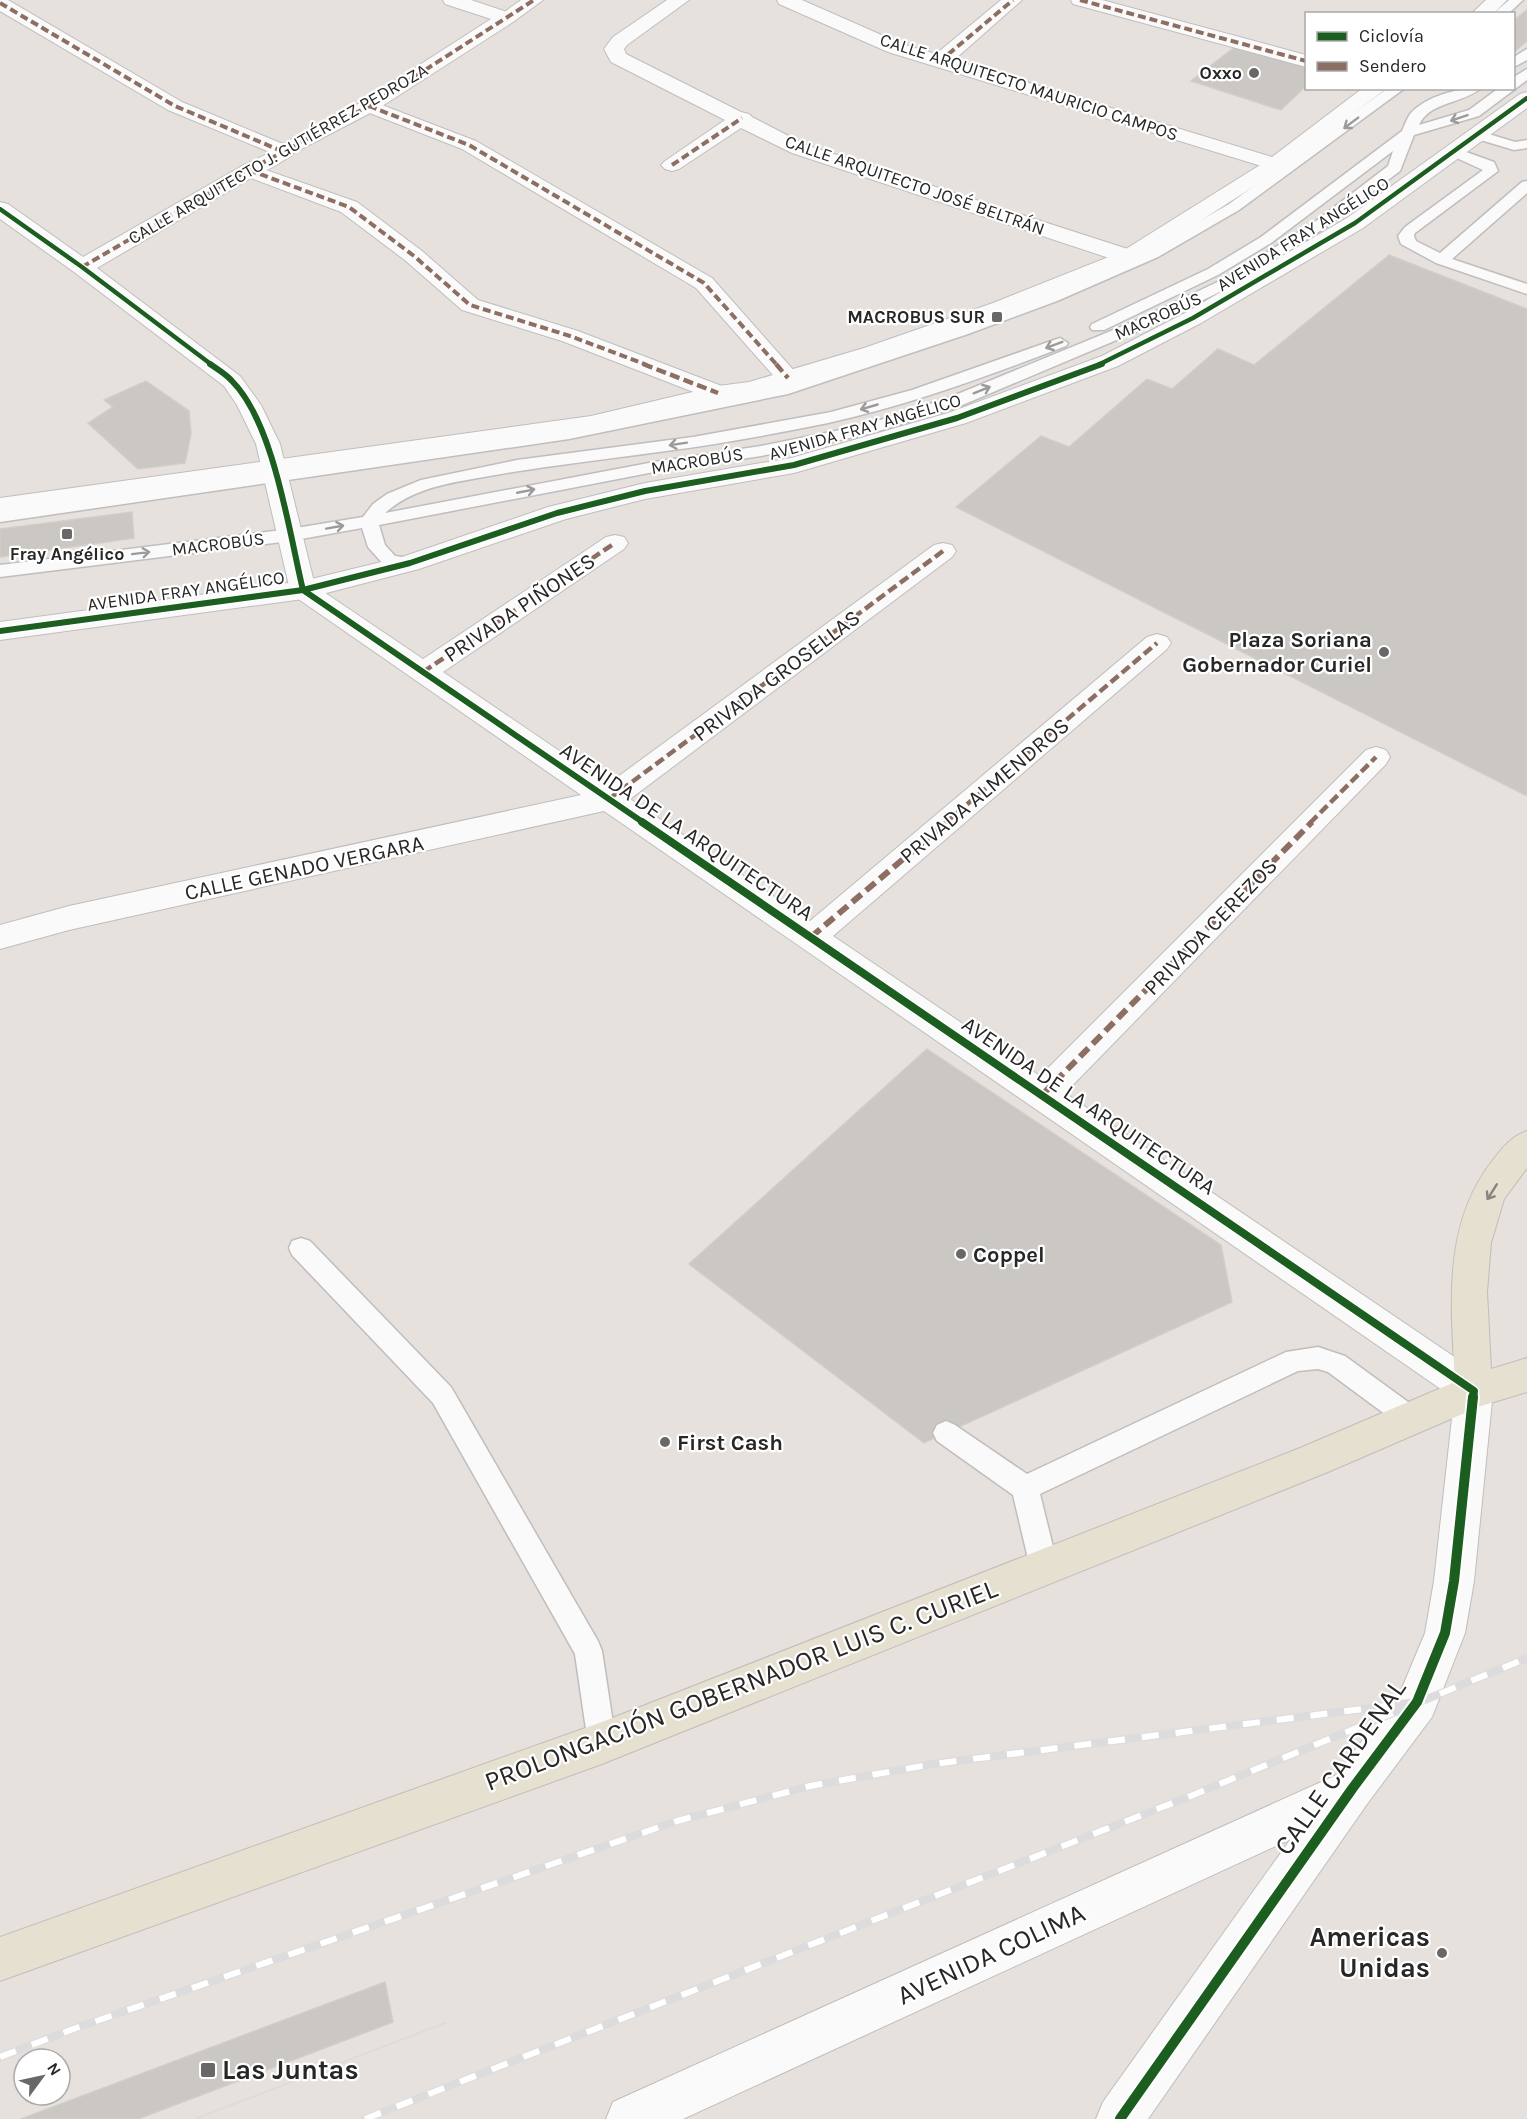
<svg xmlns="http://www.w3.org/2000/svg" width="1527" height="2119" font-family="Karla,sans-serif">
<rect width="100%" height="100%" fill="#e6e1dc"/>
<path fill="#cbc7c3" stroke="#d1cdc8" stroke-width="1.5" d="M1527,10V41L1514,52V20Z
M1236,46L1306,65V86L1281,110L1191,81Z
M1389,255L1527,309V796L956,507L1041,436L1069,447L1147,379L1172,389L1218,349L1254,365Z
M146,381L189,411L191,434L185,463L138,469L88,423L113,407L104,400Z
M132,512L134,538L0,557V529Z
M927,1049L1221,1245L1232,1302L924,1443L689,1264Z
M385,1982L393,2022L138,2119H21Z"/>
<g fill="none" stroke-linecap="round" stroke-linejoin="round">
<defs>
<path id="service" d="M1509,0H1523L1508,14H1493Z
M1527,49V60L1514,67V57Z
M1527,69V80L1479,116L1414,135L1400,171L1326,227L1242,281L1152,325L960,406L869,434L761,456L654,472L379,525L385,545L395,556L416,559L419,563L416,567L410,569L384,565L368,547L362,528L290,541L0,577V565L290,529L363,517L373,504L387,494L421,480L517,460L693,437L831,412L912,390L1054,340L1060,338L1068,343L1066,346C988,376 909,405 828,423C774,434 720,444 666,451C609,459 552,465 495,475C456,482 415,486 385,513L654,462L761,446L865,425L948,398L1140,319L1232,275L1316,221L1388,166L1393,151L1271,243L1218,275L1104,330H1092L1090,327L1092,324L1208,269L1261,237L1402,131C1404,126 1407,119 1410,114C1426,96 1458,88 1481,88C1463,104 1430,101 1419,125L1469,110L1499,88H1514V77Z
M1388,88H1405L1239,210L1158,257L1057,301L968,334L788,394L569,439L0,522V512L569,429L778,387L956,328L1045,295L1148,251L1229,204Z
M1479,131L1515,142L1527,140V148L1514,150L1474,138L1472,135Z
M1455,148L1494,162L1498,171L1415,233L1414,236L1416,241L1440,253L1522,182L1527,181V193L1452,259L1527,284V294L1436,263L1401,244L1398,236L1405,227L1483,170L1450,155L1448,152L1450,149Z
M301,1238L310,1241L451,1387L598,1641L602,1651L616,1743L612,1753L602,1757L592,1753L588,1743L575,1654L433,1403L292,1255L289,1248L292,1241Z
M1318,1347L1345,1356L1419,1410L1423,1418L1419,1426L1410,1430L1401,1426L1328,1372L1318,1369L1298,1371L1040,1494L1058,1567L1054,1576L1044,1580L1034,1576L1030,1567L1013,1495L937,1441L933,1433L937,1425L946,1421L955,1425L1027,1474L1286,1352Z"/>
<path id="pedestrian" d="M521,0H543L513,22H499L496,18Z
M1071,0H1102L1306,55V67L1073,4Z
M369,100L476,141L712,278L715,283L712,288L704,290L696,288L462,149L362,110L359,106L362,102Z
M284,146L291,148L294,152L291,156C277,164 258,179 242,174L238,170L242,166Z"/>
<path id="minor" d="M0,0H8L182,102L283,144L362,102L491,19L445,4L443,0H471L513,14L516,18L513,22L376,110L284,158L168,110L0,11Z
M667,0H689L627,45L624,49L626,54L741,112L749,114L752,117L806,145L1137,252L1140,257L1137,262L1129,264L1121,262L792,153L741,128L679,169L672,171L665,169L661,165L665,161L725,120L611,62L604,49L613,37Z
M777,0H802L902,44L936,54L1001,0H1022L954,60L1282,160L1286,164L1282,168L1275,170L1268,168L888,52L779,4Z
M249,164L357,202L422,251L478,300L578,331L727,388L730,393L727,398L718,400L709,398L562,341L462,310L406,261L341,212L251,178L97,268L240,376L261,405L280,444L315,586L423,659L606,537L615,535L624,537L628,543L624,549L443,672L608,784L934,545L943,543L952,545L956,551L952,557L630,799L810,921L1147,637L1157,634L1167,637L1171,643L1167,649L833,936L1040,1076L1366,750L1376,747L1386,750L1390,757L1386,764L1065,1093L1487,1379L1493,1391L1487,1403L1474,1408L1461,1403L604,811L69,930L0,949V925L69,906L581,795L294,596L290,590L256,444L237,405L224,386L74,272L0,219V202L8,204L83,257L242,166Z
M704,276L712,278L796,373L800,378L796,383L788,385L780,383L696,288L693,283L696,278Z
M1352,1768L1367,1774L1373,1789L1367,1804L683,2119H606L613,2102Z"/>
<path id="tertiary" d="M1486,0H1507L1493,14H1471Z
M1363,88H1387L1282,168L1137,262L1009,313L880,358L760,394L718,400L591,430L0,514V498L591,416L718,386L749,382L864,348L993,303L1121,252L1268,160Z
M1527,92V108L1363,228L1201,323L1118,366L966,423L794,473L645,499L566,519L419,569L303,599L0,640V622L303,581L402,557L548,507L645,483L791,458L948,413L1102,356L1185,313L1347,218L1520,94Z
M1474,1374L1487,1379L1493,1391L1474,1581L1465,1633L1432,1717L1367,1804L1148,2119H1096L1103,2102L1337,1774L1402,1688L1425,1633L1434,1581L1455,1391L1461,1379Z"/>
<path id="primary" d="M1527,1131V1168L1504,1199L1491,1243L1487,1292L1491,1369L1527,1358V1392L1481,1406L1328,1472L602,1764L0,1981V1937L602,1722L1300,1448L1455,1382C1451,1306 1442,1224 1493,1160C1503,1147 1512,1136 1527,1131Z"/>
</defs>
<use href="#service" stroke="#bfbdbe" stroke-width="3"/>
<use href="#pedestrian" stroke="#bfbdbe" stroke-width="2"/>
<use href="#minor" stroke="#bfbdbe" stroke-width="2"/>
<use href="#tertiary" stroke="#bfbdbe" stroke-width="2"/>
<use href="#primary" stroke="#bfbdbb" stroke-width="2"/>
<use href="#service" fill="#fbfafa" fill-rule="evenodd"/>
<use href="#pedestrian" fill="#fbfafa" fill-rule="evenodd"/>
<use href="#minor" fill="#fbfafa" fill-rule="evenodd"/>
<use href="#tertiary" fill="#fbfafa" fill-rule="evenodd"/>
<use href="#primary" fill="#e6e0d0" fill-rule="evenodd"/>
<path stroke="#dcdbdd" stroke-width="2" d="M195,2119L445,2023"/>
<defs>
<path id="rail" d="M0,2057L76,2028L677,1821L810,1786L933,1764L1417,1702
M365,2119L1188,1797L1527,1658"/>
</defs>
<use href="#rail" stroke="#dcdbdd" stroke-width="8"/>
<use href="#rail" stroke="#fff" stroke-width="6" stroke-dasharray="17" stroke-linecap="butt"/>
<path stroke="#8d6e63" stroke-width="4" stroke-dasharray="8 4" stroke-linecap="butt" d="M1080,0L1306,61
M0,3L175,106L284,152
M939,62L1013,0
M369,106L469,145L704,283L777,365
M672,165L742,118
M249,170L349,207L414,256L470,305L570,336L647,365
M82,267L249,170L369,106L534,0"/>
<path stroke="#8d6e63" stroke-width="4.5" stroke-dasharray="10 4.5" stroke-linecap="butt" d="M643,364L718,393
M776,364L788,378
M423,672L615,543
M609,799L943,551
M945,823L1157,643
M1310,823L1376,757"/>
<path stroke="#8d6e63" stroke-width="6" stroke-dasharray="12 6" stroke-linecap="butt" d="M811,937L947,822
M1042,1095L1312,822"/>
<defs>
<path id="cycleway-far3" d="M0,209L82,267L212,365
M1098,365L1193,318L1355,223L1527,98"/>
<path id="cycleway-far2" d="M210,364C217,369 226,374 232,381C274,423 289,532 303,590L644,823
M0,631L303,590L410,563L557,513L645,491L794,465L957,418L1102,364"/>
<path id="cycleway-far1" d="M642,822L1474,1391L1473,1398"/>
<path id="cycleway" d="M1120,2119L1352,1789L1417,1702L1445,1633L1454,1581L1473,1397"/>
</defs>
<use href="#cycleway-far3" stroke="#fff" stroke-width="7"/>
<use href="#cycleway-far2" stroke="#fff" stroke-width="9"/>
<use href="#cycleway-far1" stroke="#fff" stroke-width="11"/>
<use href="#cycleway" stroke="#fff" stroke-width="14"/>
<use href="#cycleway-far3" stroke="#1b5e20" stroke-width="4.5"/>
<use href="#cycleway-far2" stroke="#1b5e20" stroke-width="6"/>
<use href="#cycleway-far1" stroke="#1b5e20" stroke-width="8"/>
<use href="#cycleway" stroke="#1b5e20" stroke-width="10"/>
</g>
<defs><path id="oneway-shaft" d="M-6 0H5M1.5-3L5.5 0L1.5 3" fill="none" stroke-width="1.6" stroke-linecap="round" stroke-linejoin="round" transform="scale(1.5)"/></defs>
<g stroke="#9c9b9b">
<use href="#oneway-shaft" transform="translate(1459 118) rotate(161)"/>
<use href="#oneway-shaft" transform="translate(1351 123) rotate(143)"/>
<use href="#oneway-shaft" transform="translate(1054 345) rotate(159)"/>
<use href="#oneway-shaft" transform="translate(982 390) rotate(-22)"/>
<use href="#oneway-shaft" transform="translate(869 407) rotate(164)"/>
<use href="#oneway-shaft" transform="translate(678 444) rotate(171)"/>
<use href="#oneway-shaft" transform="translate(526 491) rotate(-11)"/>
<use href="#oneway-shaft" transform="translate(335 527) rotate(-10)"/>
<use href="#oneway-shaft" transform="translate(141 553) rotate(-7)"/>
</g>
<use stroke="#86847c" href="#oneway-shaft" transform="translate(1492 1192) rotate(122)"/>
<g fill="#6a6866" stroke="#fff" stroke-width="2">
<circle cx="1254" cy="73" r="6"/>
<rect x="991" y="311" width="12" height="12" rx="3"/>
<rect x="61" y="528" width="12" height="12" rx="3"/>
<circle cx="1384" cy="652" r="6"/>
<circle cx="961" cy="1254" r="6"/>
<circle cx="665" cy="1442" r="6"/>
<circle cx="1442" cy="1953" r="6"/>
<rect x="200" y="2062" width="16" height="16" rx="3"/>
</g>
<g text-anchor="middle" stroke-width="4.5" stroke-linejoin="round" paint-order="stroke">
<g font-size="18" font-weight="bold" fill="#272727" stroke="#fff" text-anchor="end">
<text x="1242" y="79">Oxxo</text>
<text x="985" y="323">MACROBUS SUR</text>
<text x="67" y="560" text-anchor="middle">Fray Angélico</text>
</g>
<g font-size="18" fill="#272727" stroke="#fff">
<text transform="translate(1029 87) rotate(18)" y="6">CALLE ARQUITECTO MAURICIO CAMPOS</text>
<text transform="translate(278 154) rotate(-30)" y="6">CALLE ARQUITECTO J. GUTIÉRREZ PEDROZA</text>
<text transform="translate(915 185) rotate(19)" y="6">CALLE ARQUITECTO JOSÉ BELTRÁN</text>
<text transform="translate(1303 234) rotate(-32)" y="6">AVENIDA FRAY ANGÉLICO</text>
<text transform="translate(1158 316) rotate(-24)" y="6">MACROBÚS</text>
<text transform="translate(865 427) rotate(-16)" y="6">AVENIDA FRAY ANGÉLICO</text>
<text transform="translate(697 461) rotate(-9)" y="6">MACROBÚS</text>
<text transform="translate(218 544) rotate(-7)" y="6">MACROBÚS</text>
<text transform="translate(186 591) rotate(-8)" y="6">AVENIDA FRAY ANGÉLICO</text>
</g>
<g font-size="22" fill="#272727" stroke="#fff">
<text transform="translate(519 607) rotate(-34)" y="8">PRIVADA PIÑONES</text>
<text transform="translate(776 675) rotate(-37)" y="8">PRIVADA GROSELLAS</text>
<text transform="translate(984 790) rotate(-40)" y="8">PRIVADA ALMENDROS</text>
<text transform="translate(687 831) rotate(34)" y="8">AVENIDA DE LA ARQUITECTURA</text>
<text transform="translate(304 867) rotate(-12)" y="8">CALLE GENADO VERGARA</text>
<text transform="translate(1210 926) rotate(-46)" y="8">PRIVADA CEREZOS</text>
<text transform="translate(1089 1105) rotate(34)" y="8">AVENIDA DE LA ARQUITECTURA</text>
</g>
<g font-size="22" font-weight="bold" fill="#272727" stroke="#fff" text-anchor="start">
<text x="1372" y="647" text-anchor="end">Plaza Soriana<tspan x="1372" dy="25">Gobernador Curiel</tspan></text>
<text x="973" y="1262">Coppel</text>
<text x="677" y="1450">First Cash</text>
</g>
<g font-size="27" fill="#272727" stroke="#fff">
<text transform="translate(741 1685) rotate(-21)" y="9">PROLONGACIÓN GOBERNADOR LUIS C. CURIEL</text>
<text transform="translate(1340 1767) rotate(-55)" y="9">CALLE CARDENAL</text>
<text transform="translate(991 1954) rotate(-25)" y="9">AVENIDA COLIMA</text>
</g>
<g font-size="27" font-weight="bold" fill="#272727" stroke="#fff" text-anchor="end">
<text x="1430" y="1946">Americas<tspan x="1430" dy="31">Unidas</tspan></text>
<text x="222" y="2079" text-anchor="start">Las Juntas</text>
</g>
</g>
<rect x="1305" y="12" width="210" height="78" fill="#ffffff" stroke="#a9a9a9" stroke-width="1.5"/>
<rect x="1317" y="32" width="30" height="9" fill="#1b5e20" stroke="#a9a9a9" stroke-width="1.5"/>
<text x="1359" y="42" font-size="18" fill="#272727">Ciclovía</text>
<rect x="1317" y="62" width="30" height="9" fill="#8d6e63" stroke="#a9a9a9" stroke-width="1.5"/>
<text x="1359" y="72" font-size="18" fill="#272727">Sendero</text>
<g transform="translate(42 2077) rotate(57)"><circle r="28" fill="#ffffff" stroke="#a9a9a9" stroke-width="1.5"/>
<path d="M0-4.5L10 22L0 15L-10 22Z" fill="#6a6866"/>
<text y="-9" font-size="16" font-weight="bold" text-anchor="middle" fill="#272727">N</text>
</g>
</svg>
